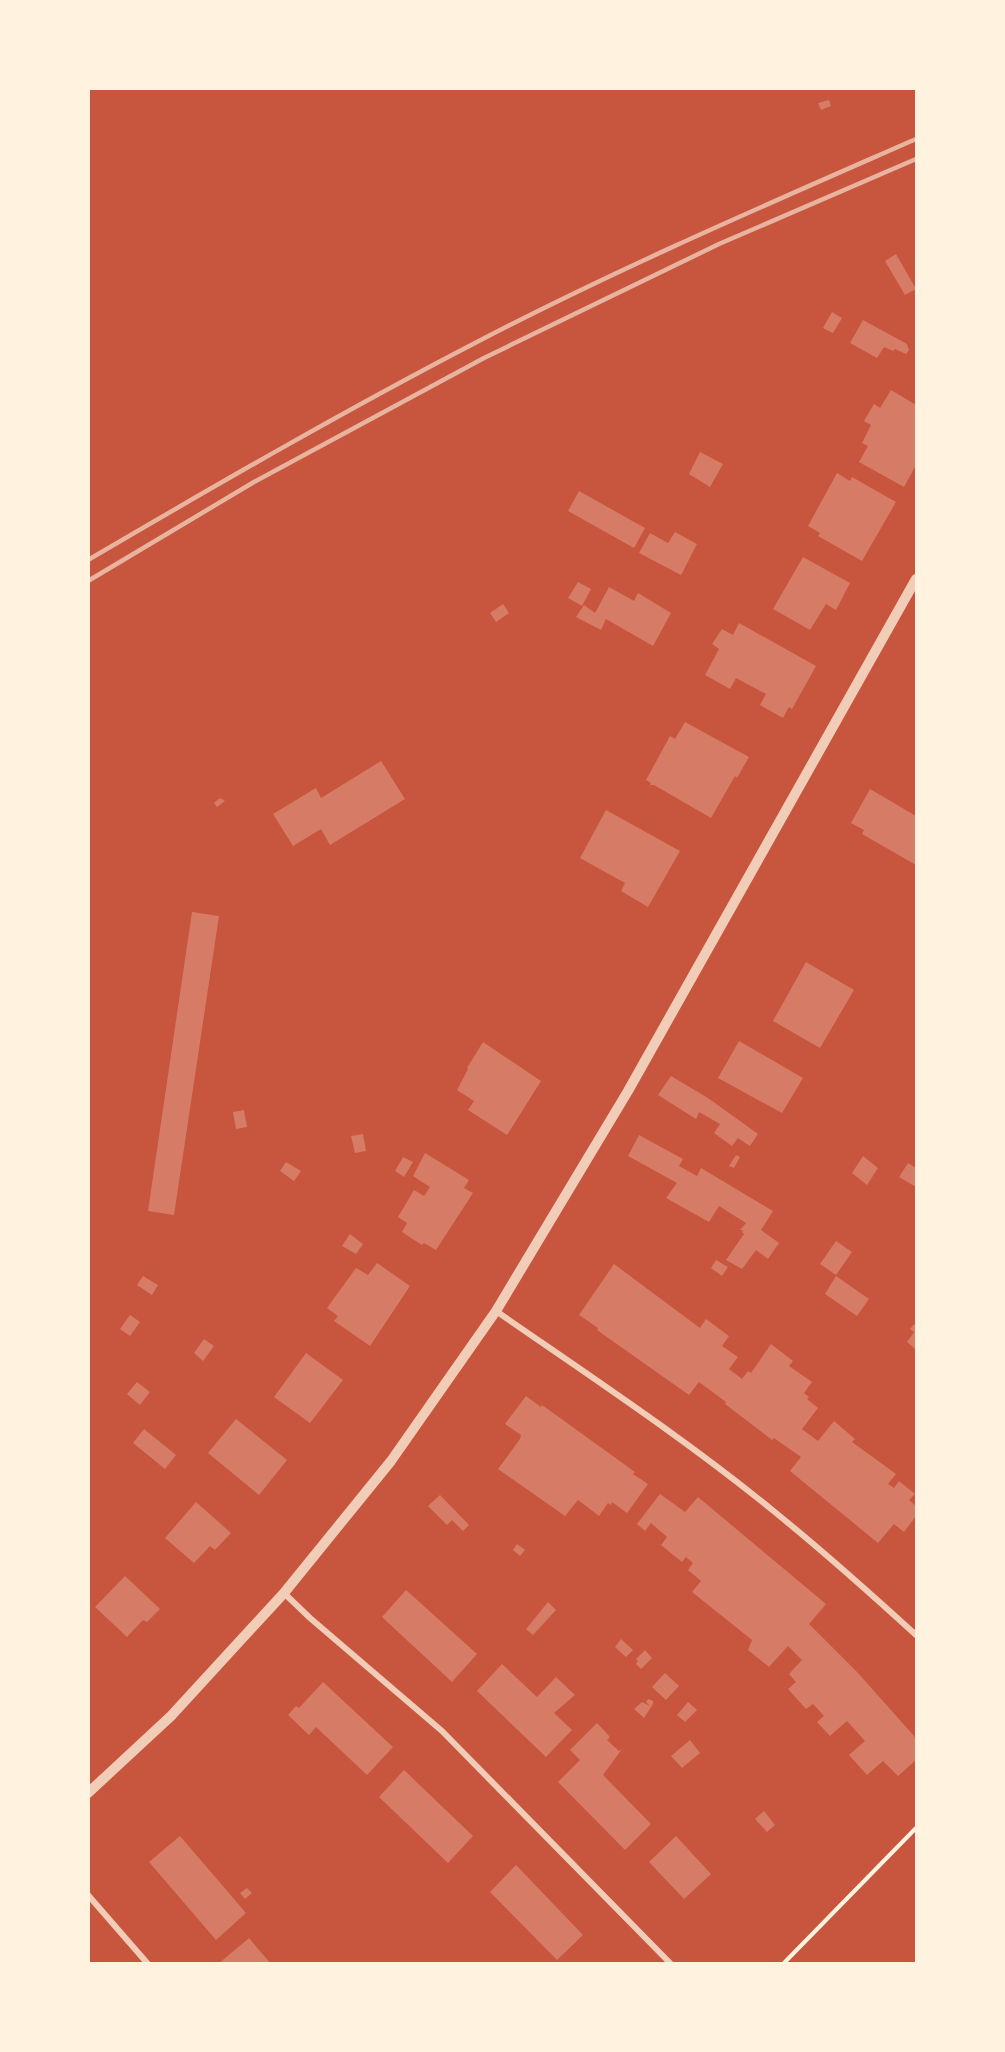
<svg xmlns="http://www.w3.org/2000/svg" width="1005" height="2052" font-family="Quicksand,sans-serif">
<rect width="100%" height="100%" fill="#c8553d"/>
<path fill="#d67c66" d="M829,100L831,106L821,110L818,103Z
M896,254L916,289L905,295L885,261Z
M832,312L842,318L833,333L823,328Z
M863,320L907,344L909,350L906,354L895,349L893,351L884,347L877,358L850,343Z
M891,390L916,405V465L904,487L859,462L868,446L862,443L871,425L864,421L874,404L880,408Z
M700,452L723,464L710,487L689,474Z
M837,473L850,481L852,477L896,502L862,561L818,536L820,533L808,526Z
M579,491L645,528L634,548L568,511Z
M675,532L697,544L681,575L639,553L650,533L668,543Z
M803,557L850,583L836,610L826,604L810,630L773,609Z
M578,582L591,589L582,606L568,598Z
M609,587L634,601L638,593L671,613L653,646L606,619L601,630L576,617L584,605L595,613Z
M503,604L509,613L496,622L490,613Z
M739,623L816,666L792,709L789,707L783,718L760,705L766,694L736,678L730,689L705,675L719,649L712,644L722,629L733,635Z
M685,722L749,757L737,778L735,776L711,818L654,785H650L651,783L646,780L670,736L675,739Z
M381,761L405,799L330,845L321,829L293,846L273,814L316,788L321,798Z
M870,789L916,816V865L862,834L864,830L851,823Z
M220,798L225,801L217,807L214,803Z
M606,810L680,851L648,907L621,891L625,883L580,858Z
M192,912L219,916L174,1215L148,1211Z
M806,962L854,990L820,1048L773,1021Z
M739,1041L803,1078L782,1113L718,1078Z
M483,1042L541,1081L507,1135L468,1110L474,1101L457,1090L468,1069L467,1068Z
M671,1076L708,1098L758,1134L750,1146L738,1138L732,1146L714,1133L720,1124L699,1112L696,1119L658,1095Z
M244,1110L247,1127L236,1129L233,1112Z
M363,1134L366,1151L355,1153L351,1136Z
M639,1135L683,1159L679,1166L697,1176L701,1168L773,1211L761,1230L779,1243L768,1259L756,1250L742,1269L726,1260L744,1234L742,1232L743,1230H740L746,1223L719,1206L709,1222L666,1198L677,1183L628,1156Z
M425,1153L469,1180L464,1188L473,1193L436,1250L424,1243L422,1245L402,1232L407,1223L398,1217L414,1190L424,1196L430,1187L413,1176Z
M736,1155L740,1157L734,1168L729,1166Z
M863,1156L878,1168L867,1185L852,1173Z
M403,1157L413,1162L404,1177L395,1171Z
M286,1162L301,1171L294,1181L280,1171Z
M908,1163L916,1168V1187L899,1177Z
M350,1234L363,1244L356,1254L342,1246Z
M836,1241L852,1252L836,1275L820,1264Z
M716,1260L728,1267L722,1276L711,1268Z
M377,1263L410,1286L370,1346L334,1321L338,1316L327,1308L356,1268L368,1275Z
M614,1264L700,1328L706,1319L729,1336L722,1346L738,1357L729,1369L742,1379L748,1371L751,1373L771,1344L793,1361L789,1366L812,1382L804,1393L809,1397L807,1399L818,1408L802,1429L818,1441L834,1421L855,1439L852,1442L896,1474L888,1484L894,1488L899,1481L915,1494L909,1500L916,1506V1516L904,1532L894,1524L878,1543L790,1471L801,1457L774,1438L772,1440L725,1404L726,1402L699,1382L689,1395L597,1330L598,1328L579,1315Z
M143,1276L158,1285L152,1295L137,1285Z
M836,1276L869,1299L857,1316L825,1294Z
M130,1315L140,1322L130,1336L120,1329Z
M914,1324L916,1326V1350L907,1342L914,1332L910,1329Z
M204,1339L214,1346L203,1361L194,1353Z
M306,1353L343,1380L310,1423L274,1397Z
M137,1382L150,1392L140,1405L127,1394Z
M526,1396L541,1407L542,1405L635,1472L633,1474L648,1484L627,1513L612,1502L611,1505L608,1503L599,1516L578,1500L565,1516L498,1469L520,1439L521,1435L505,1424Z
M236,1419L287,1460L259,1495L208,1453Z
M144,1429L176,1455L165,1469L133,1443Z
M660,1494L685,1512L698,1497L826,1604L809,1624L858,1673L914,1736L916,1741V1760L898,1776L883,1761L867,1775L849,1755L865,1741L847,1721L830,1736L817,1722L824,1716L813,1704L806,1709L788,1689L796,1682L789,1674L802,1660L788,1646L769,1667L748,1650L752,1640L692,1592L701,1581L688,1570L693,1563L686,1557L682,1562L661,1545L667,1537L651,1523L645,1531L637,1524Z
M440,1495L469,1525L463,1531L452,1520L447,1525L428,1506Z
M196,1502L231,1533L215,1550L210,1546L194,1563L165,1538Z
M517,1544L525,1550L520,1556L513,1550Z
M125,1576L160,1609L147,1622L143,1620L127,1637L95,1607Z
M406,1590L477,1654L452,1682L382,1617Z
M548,1602L556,1610L533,1635L526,1629Z
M621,1639L633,1650L626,1657L615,1647Z
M645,1650L652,1658L641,1669L636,1664L638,1661L636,1659Z
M502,1664L537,1697L556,1677L575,1695L554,1713L572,1730L546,1757L477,1691Z
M665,1673L679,1686L666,1700L652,1687Z
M323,1682L393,1747L367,1775L316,1727L309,1735L288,1715L296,1706L299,1708Z
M648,1699L653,1701V1704L644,1718L634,1709L642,1702L650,1706L646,1702Z
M688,1702L697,1710L685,1722L677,1715Z
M597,1723L610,1737L607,1740L619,1751L622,1749L603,1775L651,1824L625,1850L558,1782L580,1760L570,1750Z
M690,1740L700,1753L682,1768L671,1756Z
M404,1770L473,1836L448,1863L379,1797Z
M764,1811L775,1825L767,1832L755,1819Z
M180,1836L246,1913L216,1940L149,1862Z
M676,1836L711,1874L684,1899L649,1862Z
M516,1865L583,1935L557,1960L490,1892Z
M247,1888L252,1893L245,1899L240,1893Z
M249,1938L271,1964H218Z"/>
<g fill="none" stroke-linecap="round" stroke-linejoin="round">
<path stroke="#fff3e0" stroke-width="4" d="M783,1964L916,1828"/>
<path stroke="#f1ccb7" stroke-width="6" d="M496,1311C590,1376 687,1440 776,1513C824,1552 870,1593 916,1635
M284,1593L310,1618L442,1731L671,1964
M88,1895L148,1964"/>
<path stroke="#f1ccb7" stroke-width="10" d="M88,1793L171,1716L284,1593L391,1461L496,1311L628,1091L916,579"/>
<path stroke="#e9b49f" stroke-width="4.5" d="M88,560C216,485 344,411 475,343C619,268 768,204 916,139
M88,581L254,482L484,358L719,244L916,159"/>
</g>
<rect width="1005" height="2052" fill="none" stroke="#fff3e0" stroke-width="180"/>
</svg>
